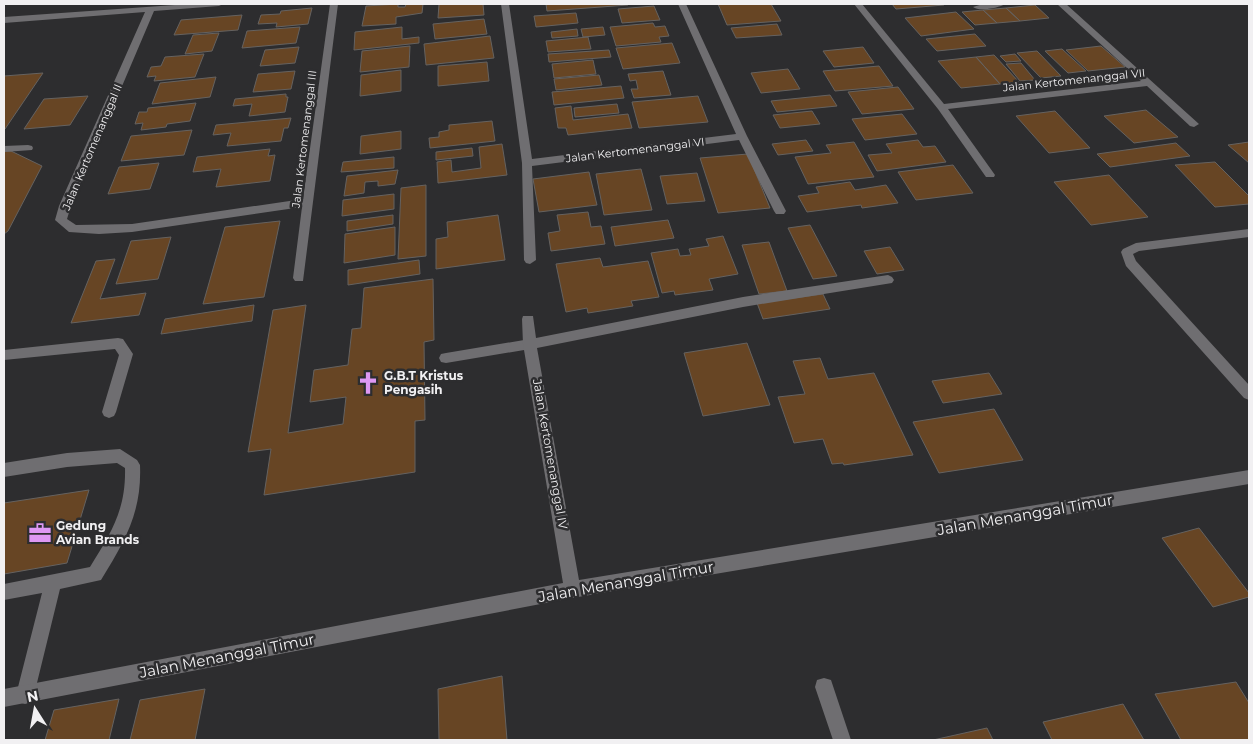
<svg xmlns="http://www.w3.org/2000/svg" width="1253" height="744" font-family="Montserrat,sans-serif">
<rect width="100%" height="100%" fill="#2d2d2f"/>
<path fill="#674524" stroke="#656260" d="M398,4V7H405L406,4H423L422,13L396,17V24L362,26L366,6Z
M439,4H483L484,15L438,18Z
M546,4H627L628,5L547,11Z
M718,4H771L781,21L727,25Z
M892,4H943L944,5L896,9Z
M1035,5L1049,18L1020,21L1006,8Z
M654,6L660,20L622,23L618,9Z
M312,8L308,24L276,27L277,23L258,24L261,15L280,14L281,11Z
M1006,8L1020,21L997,23L983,10Z
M983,10L997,23L975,25L962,12Z
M956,12L974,29L921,36L905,18Z
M576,13L578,23L536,27L534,16Z
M242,15L238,30L174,35L181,20Z
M484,19L487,34L435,39L433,24Z
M653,23L655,27L665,26L669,36L659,37L661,42L616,46L610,27Z
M777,24L782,35L736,38L731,28Z
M300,27L296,43L242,48L247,31Z
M402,27V39L419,37V43L354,50L355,32Z
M603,27L605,35L583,37L581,29Z
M577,29L578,36L552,38L551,32Z
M219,33L212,51L185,54L193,35Z
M975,34L986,46L937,51L926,39Z
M490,36L494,58L426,65L424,44Z
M588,37L591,49L548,52L546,41Z
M672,43L680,63L623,69L616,48Z
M410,46L409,67L360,72L362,51Z
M1101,46L1125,67L1088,71L1066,50Z
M299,47L295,63L260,66L265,50Z
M863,47L874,63L834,67L823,51Z
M1062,49L1086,71L1068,73L1045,51Z
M609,50L611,57L549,62L548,54Z
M1037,51L1061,76L1041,78L1017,53Z
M204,54L195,77L154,81L156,76L147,77L151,67L161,66L165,57Z
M1015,54L1021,61L1006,62L1000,56Z
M994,55L1019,82L1000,84L976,57Z
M976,57L1000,84L961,88L938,61Z
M593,60L596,74L554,78L552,64Z
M487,62L489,81L438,86V66Z
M1021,63L1035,80L1020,81L1006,64Z
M879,66L893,86L835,91L823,71Z
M788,69L800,89L761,93L751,73Z
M401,70V91L360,96L361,75Z
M295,71L291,89L253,92L258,74Z
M663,71L671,95L634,98L631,89H638L636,80L630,81L628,74Z
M43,73L5,129H4V76Z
M599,75L602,85L556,90L554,79Z
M216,77L210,97L152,104L160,83Z
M621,86L624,98L554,105L552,92Z
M898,87L914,109L862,114L848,92Z
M286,94V97H288L285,112L249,116L252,104L233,106L235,99Z
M830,95L837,106L777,112L771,101Z
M88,96L70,125L24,129L44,99Z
M698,96L708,122L639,128L632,102Z
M196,103L190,121L167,124L166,127L141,130L143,123L135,124L139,112H147L148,108Z
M617,104L619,113L575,117L574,108Z
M571,106L573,120L628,114L632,128L568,135L566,128H558L555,108Z
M1146,110L1178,137L1134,143L1104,116Z
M812,111L820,124L780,128L773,115Z
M1055,111L1090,148L1049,153L1016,116Z
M902,114L917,134L865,140L852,119Z
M291,118L288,128H284L281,141L227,146L231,133L213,135L216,125Z
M492,121L495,141L430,148L429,138L439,137V132L449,130V125Z
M192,130L184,155L121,161L131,136Z
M401,131V149L360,154L361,136Z
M806,140L813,151L778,155L772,144Z
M918,140L923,147L935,146L946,162L877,171L868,155L892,153L886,144Z
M854,142L874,177L808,184L795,157L831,153L826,145Z
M1249,142V163L1228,145Z
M1176,143L1190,156L1110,167L1097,154Z
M502,144L507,175L438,183L437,162L451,160L452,172L481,168L479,147Z
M472,148L473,156L436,160V152Z
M270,149L268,156L275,155L270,181L216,187L221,169L193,172L197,157Z
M4,151H11L42,166L8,231L4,234Z
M748,154L770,208L718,213L700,158Z
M394,157V168L341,172L343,162Z
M1215,162L1249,196V204L1215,207L1175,165Z
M159,163L150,189L108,194L119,167Z
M953,165L973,193L916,200L898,172Z
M641,169L652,210L604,215L596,174Z
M398,170L395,184L378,186V181L365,182L364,193L344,196L347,176Z
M589,172L597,205L539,212L533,179Z
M697,173L705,201L667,204L660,176Z
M1109,175L1148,217L1091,225L1054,182Z
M850,182L855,190L886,185L898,203L862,208L861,205L807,212L798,196L819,193L816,187Z
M426,185V256L398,259L401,188Z
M394,194V209L342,216L343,200Z
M588,212L591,227L601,226L605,244L551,251L548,233L560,231L557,215Z
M393,215V224L347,231V221Z
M498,215L505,260L436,269V239L448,237L447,222Z
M668,220L674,238L615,246L611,227Z
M280,221L264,297L203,304L225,227Z
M810,225L837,276L813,279L788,228Z
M395,227V255L344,263L345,234Z
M723,236L738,274L709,279L713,290L675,295L674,291L662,293L651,253L678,249L680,256L691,255L689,249L709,246L706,239Z
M171,237L158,279L116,284L131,241Z
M769,242L787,291L759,294L742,245Z
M890,247L904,270L877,274L864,251Z
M600,258L603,267L648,261L659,297L631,301L633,306L588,313L587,308L566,312L556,264Z
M115,259L100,299L146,293L139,315L71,323L96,261Z
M419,260L420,274L348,285V270Z
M433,279L434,340L424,342L425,420L415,421V472L264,495L271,449L248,452L273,310L306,305L288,433L343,424L346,397L310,402L314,370L348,365L352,329L361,328L364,288Z
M823,294L830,309L763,319L757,303Z
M254,305L252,321L161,334L165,319Z
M747,343L770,405L703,416L684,353Z
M820,358L828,379L874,373L913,455L844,465L843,463L832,464L823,439L794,443L778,397L805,394L793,361Z
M989,373L1002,394L943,403L932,381Z
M994,409L1023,460L939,473L913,422Z
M89,490L67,563L4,574V503Z
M1199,528L1249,593V597L1213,607L1162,538Z
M502,676L507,740H439L438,689Z
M1236,682L1249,703V740H1181L1155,694Z
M205,689L195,740H130L140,700Z
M119,699L109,740H45L54,710Z
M1123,704L1144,740H1052L1043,722Z
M987,728L993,740H933Z"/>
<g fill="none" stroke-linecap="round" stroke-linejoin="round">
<path fill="#6f6e71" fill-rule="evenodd" d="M28,145L32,146L33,148L32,150L4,152V146Z
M118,338L123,339L133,354L116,412L114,416L109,418L104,416L102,412L119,355L115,349L4,360V350Z
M530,339L535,340L537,344L535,348L530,349L446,363L441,362L439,358L441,354L446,353Z
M120,449L137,460L140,465C142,512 125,541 101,580L60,589L34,695L32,702L25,704L18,702L16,695L42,593L4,600V584L90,567C111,533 126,510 125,468L117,463L67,467L4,477V463L67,453Z"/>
<path fill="#6f6e71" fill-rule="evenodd" d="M189,4H223L219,6L154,11L71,206L67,219L76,225L132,224L303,199L330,4H338L303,281H295L293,278L302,207L132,232L99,234L69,232L55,220L59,206L145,12L4,23V17Z
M501,4H509L532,159L736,134L678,4H686L747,136L786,211L784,214H776L774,211L739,140L532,166L536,260L530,264L526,263L524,260L522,163Z
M854,4H862L944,104L1141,81L1057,4H1066L1199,124L1194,127L1190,126L1147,86L948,109L995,175L994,177H986L938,109Z
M983,4H1005C999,8 979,12 973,7Z
M1249,229V237L1139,251L1133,254L1136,261L1249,385V400L1244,398L1126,266L1121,252L1123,249L1136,243Z
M888,275L892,277L894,280L892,283L743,307L537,348L579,580L1249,470V484L572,598L4,707V689L563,583L523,344L522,319L523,316H533L536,338L743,297Z
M824,678L831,680L851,740H833L815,687L817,680Z"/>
</g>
<defs>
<symbol id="church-bare" viewBox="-9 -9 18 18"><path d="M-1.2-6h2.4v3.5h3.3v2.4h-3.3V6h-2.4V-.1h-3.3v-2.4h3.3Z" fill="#de98f3" stroke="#2d2d2f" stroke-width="2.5" paint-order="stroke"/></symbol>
<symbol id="office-bare" viewBox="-9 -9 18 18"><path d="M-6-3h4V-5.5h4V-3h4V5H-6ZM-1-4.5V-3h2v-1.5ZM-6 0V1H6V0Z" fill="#de98f3" stroke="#2d2d2f" stroke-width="2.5" paint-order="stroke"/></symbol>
</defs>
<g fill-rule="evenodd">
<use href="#church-bare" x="352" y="367" width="32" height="32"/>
<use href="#office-bare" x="24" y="517" width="32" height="32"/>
</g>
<g text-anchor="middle" stroke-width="5" stroke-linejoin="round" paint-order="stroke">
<g font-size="11" fill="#f1f0f2" stroke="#2d2d2f">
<text transform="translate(1074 80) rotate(-6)" y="4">Jalan Kertomenanggal VII</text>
<text transform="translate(304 139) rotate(-83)" y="4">Jalan Kertomenanggal III</text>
<text transform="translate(92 147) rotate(-67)" y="4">Jalan Kertomenanggal II</text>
<text transform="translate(635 150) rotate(-7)" y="4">Jalan Kertomenanggal VI</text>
</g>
<g font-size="12" font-weight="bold" fill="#f1f0f2" stroke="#2d2d2f" text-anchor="start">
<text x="384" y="380">G.B.T Kristus<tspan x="384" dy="14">Pengasih</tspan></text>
<text x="56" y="530">Gedung<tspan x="56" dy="14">Avian Brands</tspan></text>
</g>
<g font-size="12" fill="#f1f0f2" stroke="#2d2d2f">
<text transform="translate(550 454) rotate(80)" y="4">Jalan Kertomenanggal IV</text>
</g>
<g font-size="15" fill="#f1f0f2" stroke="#2d2d2f">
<text transform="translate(1025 515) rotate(-10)" y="5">Jalan Menanggal Timur</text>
<text transform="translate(626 582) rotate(-10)" y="5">Jalan Menanggal Timur</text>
<text transform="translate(227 656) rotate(-11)" y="5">Jalan Menanggal Timur</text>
</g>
</g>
<rect width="1253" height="744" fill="none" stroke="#f1f0f2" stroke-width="10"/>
<g transform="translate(35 709) rotate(349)" stroke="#2d2d2f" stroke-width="4" paint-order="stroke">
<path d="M0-4L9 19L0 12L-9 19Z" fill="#f1f0f2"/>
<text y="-8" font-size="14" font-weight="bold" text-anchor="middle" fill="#f1f0f2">N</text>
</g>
</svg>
